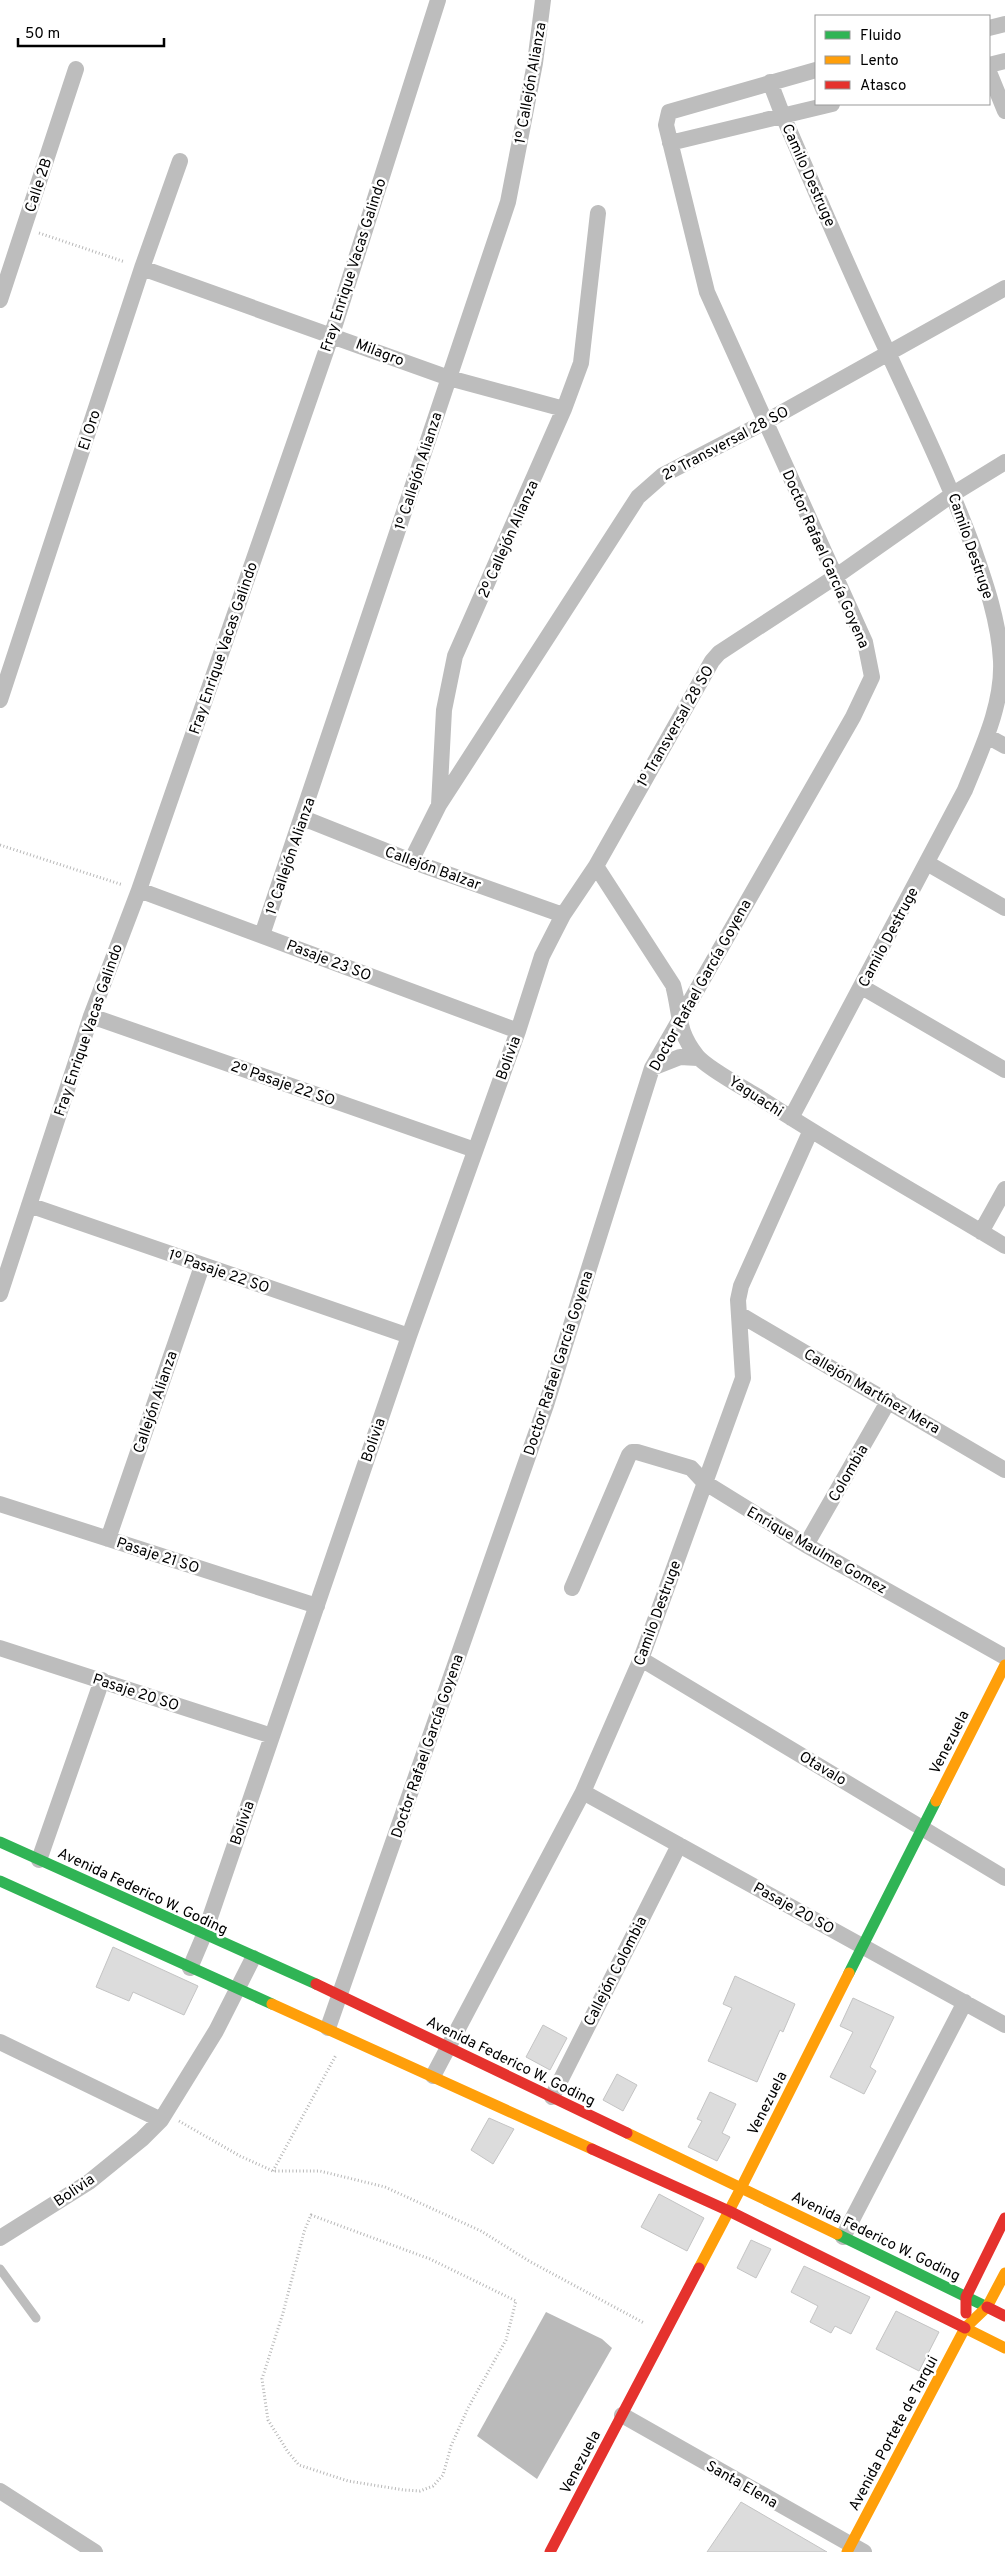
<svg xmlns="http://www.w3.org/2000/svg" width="1005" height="2552" font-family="Overpass,sans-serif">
<rect width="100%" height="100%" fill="#fff"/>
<path fill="#bababa" d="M546,2312L602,2339L612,2348L537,2479L477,2436Z"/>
<path fill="#dcdcdc" stroke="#c4c4c4" d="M113,1947L198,1986L184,2015L133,1992L129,2001L96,1987Z
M735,1976L795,2004L783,2032L780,2030L757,2082L708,2061L732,2008L723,2004Z
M853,1998L894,2017L870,2067L876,2071L864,2094L830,2077L853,2032L840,2026Z
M543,2025L567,2038L550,2070L526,2057Z
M617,2074L637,2085L623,2111L603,2100Z
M710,2092L736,2104L722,2133L730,2137L717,2161L688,2147L702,2121L697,2119Z
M489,2118L514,2129L493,2164L471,2150Z
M659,2194L704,2218L687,2251L641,2227Z
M751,2240L771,2249L756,2278L737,2268Z
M804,2266L870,2297L851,2334L835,2326L831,2333L810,2322L818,2306L791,2292Z
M896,2311L939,2332L919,2371L876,2349Z
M741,2502L827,2552H707Z"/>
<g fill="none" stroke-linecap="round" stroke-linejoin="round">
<path stroke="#b8b8b8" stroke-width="3" stroke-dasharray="1 2.5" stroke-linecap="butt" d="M39,233L125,262
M0,845L123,885
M179,2121L240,2156L273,2171H320L385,2187L481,2231L529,2261L644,2323
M273,2171L336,2055
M311,2215L430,2259L516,2301L506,2340L468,2408L451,2446L443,2475L433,2486L420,2491L404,2490L348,2481L299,2465L288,2452L268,2420L262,2379L283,2313L304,2232Z"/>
<path stroke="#bdbdbd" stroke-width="9" d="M0,2269L36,2318"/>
<path stroke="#bdbdbd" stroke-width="16" d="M989,28L1005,24
M989,65L1005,61
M989,72L1005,111
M770,82L783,116C818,196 852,278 890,357C919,420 949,482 973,547C986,584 999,622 1001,661C1003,706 981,750 965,790L791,1118
M670,143L832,104
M142,268L449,378L564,409
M0,300L76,69
M0,700L142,268L180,161
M987,736L1005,746
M439,805L638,497L663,475L765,422L1005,288
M303,818L411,861L563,915
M411,861L439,805L444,710L455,656L564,409L581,363L598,213
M927,863L1005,908
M596,866L673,985C681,1014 676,1030 697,1056C707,1068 742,1087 757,1096C838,1149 922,1196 1005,1246
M139,890L518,1031
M262,935L508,202L535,63L543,0
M862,987L1005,1070
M91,1016L475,1150
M652,1068L680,1057L698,1058
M29,1205L409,1336
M981,1232L1005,1189
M0,1294L91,1016L139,890L332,334L438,0
M739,1314L1005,1470
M0,1504L317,1606
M108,1539L202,1266
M806,1545L889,1400
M572,1588L629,1455L632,1452H637L691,1468L704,1482L806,1545L1005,1657
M0,1648L272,1736
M641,1659L1005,1878
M583,1792L1005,2025
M39,1860L102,1680
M190,1968L204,1935L409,1336L518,1031L542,956L563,915L596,866L712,661L719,653L835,577L953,494L1005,462
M328,2028L546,1405L652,1068L853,717L872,677L865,642L707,292L666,125L669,112L816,70
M0,2042L161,2120
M433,2076L583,1792L641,1659L743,1378L738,1300L741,1286L811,1130
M552,2097L679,1845
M843,2237L965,2002
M0,2238L89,2182L142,2139L161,2120L216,2031L253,1958
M622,2415L864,2552
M0,2491L95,2552"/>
<path stroke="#30b455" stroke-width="11" d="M0,1842L316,1984
M0,1881L272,2004
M849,1973L936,1801
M837,2234L987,2307"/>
<path stroke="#ff9f0a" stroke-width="11" d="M936,1801L1005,1665
M272,2004L592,2149
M627,2133L741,2188L849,1973
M699,2268L741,2188L837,2234
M965,2328L1005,2348
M847,2552L965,2328L987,2307L1005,2273"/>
<path stroke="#e5322d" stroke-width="11" d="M316,1984L627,2133
M592,2149L729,2211
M729,2211L965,2328
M987,2307L1005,2316
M966,2313V2297L1005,2218
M550,2552L699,2268"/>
</g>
<g text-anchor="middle" stroke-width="5" stroke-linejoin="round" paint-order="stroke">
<g font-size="15" fill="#000" stroke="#fff">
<text transform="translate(530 83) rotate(-80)" y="5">1º Callejón Alianza</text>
<text transform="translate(809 175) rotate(66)" y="5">Camilo Destruge</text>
<text transform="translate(38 185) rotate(-72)" y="5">Calle 2B</text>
<text transform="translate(353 265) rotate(-72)" y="5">Fray Enrique Vacas Galindo</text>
<text transform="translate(380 352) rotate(21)" y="5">Milagro</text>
<text transform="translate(89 430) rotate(-72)" y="5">El Oro</text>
<text transform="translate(725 443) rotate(-28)" y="5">2º Transversal 28 SO</text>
<text transform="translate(418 471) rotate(-72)" y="5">1º Callejón Alianza</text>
<text transform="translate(508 539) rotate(-66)" y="5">2º Callejón Alianza</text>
<text transform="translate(971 546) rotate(71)" y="5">Camilo Destruge</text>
<text transform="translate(826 559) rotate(66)" y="5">Doctor Rafael García Goyena</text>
<text transform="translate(223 648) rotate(-71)" y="5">Fray Enrique Vacas Galindo</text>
<text transform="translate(675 726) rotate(-60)" y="5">1º Transversal 28 SO</text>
<text transform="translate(290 856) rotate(-71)" y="5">1º Callejón Alianza</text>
<text transform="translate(433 868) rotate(20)" y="5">Callejón Balzar</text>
<text transform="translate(888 937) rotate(-62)" y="5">Camilo Destruge</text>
<text transform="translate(329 960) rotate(21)" y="5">Pasaje 23 SO</text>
<text transform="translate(700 985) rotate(-61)" y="5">Doctor Rafael García Goyena</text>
<text transform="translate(88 1030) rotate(-71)" y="5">Fray Enrique Vacas Galindo</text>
<text transform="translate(508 1058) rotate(-70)" y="5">Bolivia</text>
<text transform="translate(283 1083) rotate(19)" y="5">2º Pasaje 22 SO</text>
<text transform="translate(756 1096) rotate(33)" y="5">Yaguachi</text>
<text transform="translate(219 1271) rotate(19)" y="5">1º Pasaje 22 SO</text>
<text transform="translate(558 1363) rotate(-72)" y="5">Doctor Rafael García Goyena</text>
<text transform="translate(872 1391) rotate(30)" y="5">Callejón Martínez Mera</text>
<text transform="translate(155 1402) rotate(-71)" y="5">Callejón Alianza</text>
<text transform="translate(373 1440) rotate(-71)" y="5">Bolivia</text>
<text transform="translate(848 1473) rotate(-60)" y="5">Colombia</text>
<text transform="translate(817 1550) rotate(30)" y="5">Enrique Maulme Gomez</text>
<text transform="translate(158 1555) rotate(18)" y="5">Pasaje 21 SO</text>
<text transform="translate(657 1613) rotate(-70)" y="5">Camilo Destruge</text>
<text transform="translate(136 1692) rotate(18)" y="5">Pasaje 20 SO</text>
<text transform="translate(949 1742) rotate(-63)" y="5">Venezuela</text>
<text transform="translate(427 1746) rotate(-71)" y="5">Doctor Rafael García Goyena</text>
<text transform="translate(823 1768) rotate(31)" y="5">Otavalo</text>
<text transform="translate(242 1823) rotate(-71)" y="5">Bolivia</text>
<text transform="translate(143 1891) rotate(25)" y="5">Avenida Federico W. Goding</text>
<text transform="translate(794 1908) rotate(29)" y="5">Pasaje 20 SO</text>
<text transform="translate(615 1971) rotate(-63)" y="5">Callejón Colombia</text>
<text transform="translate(511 2061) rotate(26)" y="5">Avenida Federico W. Goding</text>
<text transform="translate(767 2103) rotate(-63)" y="5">Venezuela</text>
<text transform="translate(74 2190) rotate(-34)" y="5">Bolivia</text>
<text transform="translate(876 2236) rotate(26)" y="5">Avenida Federico W. Goding</text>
<text transform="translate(893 2433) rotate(-62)" y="5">Avenida Portete de Tarqui</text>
<text transform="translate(580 2462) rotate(-62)" y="5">Venezuela</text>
<text transform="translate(742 2484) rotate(30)" y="5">Santa Elena</text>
</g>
</g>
<rect x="815" y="15" width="175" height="90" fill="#ffffff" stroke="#999999"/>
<rect x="825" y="31" width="25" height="8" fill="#30b455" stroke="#999999"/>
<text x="860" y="40" font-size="15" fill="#000000">Fluido</text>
<rect x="825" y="56" width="25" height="8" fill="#ff9f0a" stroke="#999999"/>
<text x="860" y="65" font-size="15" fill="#000000">Lento</text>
<rect x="825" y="81" width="25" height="8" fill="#e5322d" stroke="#999999"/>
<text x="860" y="90" font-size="15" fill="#000000">Atasco</text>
<path d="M18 38v8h146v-8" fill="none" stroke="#000000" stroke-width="2.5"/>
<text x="25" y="38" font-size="15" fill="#000000" stroke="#ffffff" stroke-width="4" paint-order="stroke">50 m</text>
</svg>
